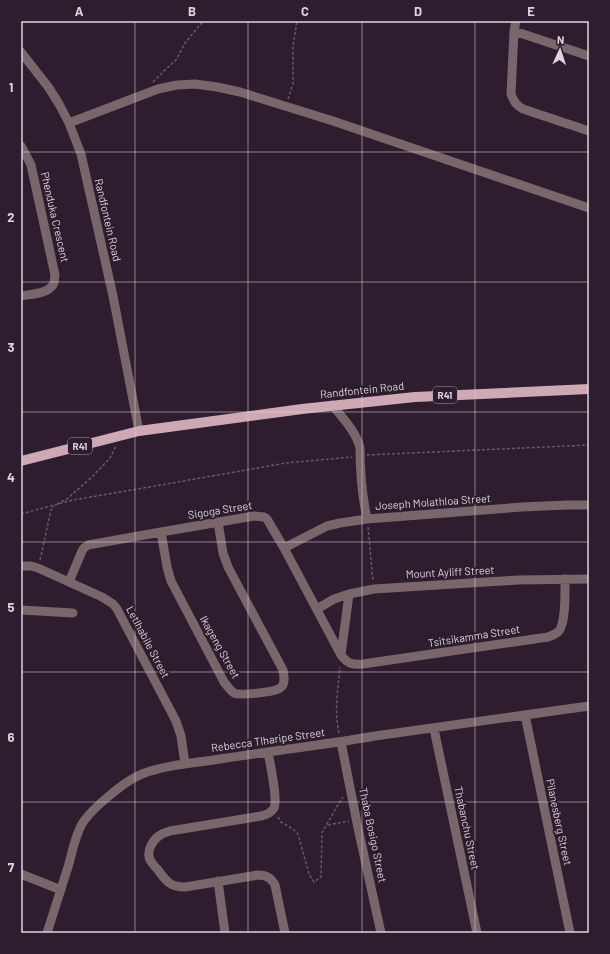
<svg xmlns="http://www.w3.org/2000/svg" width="610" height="954" font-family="Barlow,sans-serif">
<rect width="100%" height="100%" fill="#2d1d2e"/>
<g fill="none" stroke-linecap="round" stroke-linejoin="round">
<path stroke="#685968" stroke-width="1.5" stroke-dasharray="3 2" stroke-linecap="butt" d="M153,82L165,70L176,60L185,43L199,26L204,21
M288,99L293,84V46L297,21
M367,455L589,445
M57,504L67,499L93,476L110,458L116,446
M21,514L73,500L161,485L286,463L352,457
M368,527L373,581
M40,560L51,510L54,506
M339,733C334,711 338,689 340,667
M278,817L281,822L293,829L298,834L309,874L314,882L321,877L322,833L336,808L343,797
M328,825L349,821"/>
<path stroke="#78666b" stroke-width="9" d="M516,21L514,31L511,94C514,102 516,105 523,109L589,131
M514,31L589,56
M21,52L49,88L59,104L69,123L81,154L113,296L139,431
M69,123L158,89L177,85L195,84L217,87L240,92L333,121L589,208
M21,146L28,159L31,165L55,275C54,278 55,282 53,285C47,294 31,294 21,296
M332,405C342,417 357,433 360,448C360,473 362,495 367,519
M161,532L167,567L171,581L224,682C227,686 230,690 234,693C240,696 275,692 280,688C286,684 284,675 283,670L228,567L223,553L218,522
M284,548L327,526L340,523L367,519L522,507L567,505H589
M21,566H31L38,568L102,597L113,604L117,609L176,721L181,736L185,764
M69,582L82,551L84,548L88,545L161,532L254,516L264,517L267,519L284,548L341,655C348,664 352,665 363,664L548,637C553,635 556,634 559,631C566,622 565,591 565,579
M317,609L334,599L349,594L374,589L518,580L589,579
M21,610L73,613
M341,655L349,594
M525,715L570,933
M434,729L477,933
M341,742L358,828L381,933
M268,752C270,764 278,799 274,808C271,813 266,815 261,816L170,831C168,832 164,833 162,834C153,839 146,850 150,860C152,863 155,867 158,870C166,881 170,887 185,887L258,875C267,875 271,878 275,885L285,933
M21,874L61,890
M218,881L225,933
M47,933C54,911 61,889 68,867C72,853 75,836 82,824C91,809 126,780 142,774C165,765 195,763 220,759C271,751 324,745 375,736L589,706"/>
<path stroke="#cea8b3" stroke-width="10" d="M21,461L139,431L302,409L415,397L589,389"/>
</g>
<path fill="none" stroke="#ded3de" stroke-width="1" stroke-opacity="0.55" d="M135,21V933M248,21V933M362,21V933M475,21V933M21,152H589M21,282H589M21,412H589M21,542H589M21,672H589M21,802H589"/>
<g text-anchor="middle" stroke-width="4" stroke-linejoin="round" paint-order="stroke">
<g fill="#2d1d2e" stroke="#a99ca9" stroke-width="1">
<rect x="433" y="387" width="24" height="16" rx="3"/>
<rect x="68" y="438" width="24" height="16" rx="3"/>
</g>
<g font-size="10" font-weight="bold" fill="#ded3de">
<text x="445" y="399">R41</text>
<text x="80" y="450">R41</text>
</g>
<g font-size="11" fill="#ded3de" stroke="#2d1d2e">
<text transform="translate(55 217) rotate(77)" y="4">Phenduka Crescent</text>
<text transform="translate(108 220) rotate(77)" y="4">Randfontein Road</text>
<text transform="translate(362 390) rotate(-6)" y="4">Randfontein Road</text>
<text transform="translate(433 502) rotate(-4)" y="4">Joseph Molathloa Street</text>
<text transform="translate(220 510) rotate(-9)" y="4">Sigoga Street</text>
<text transform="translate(450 572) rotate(-3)" y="4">Mount Ayliff Street</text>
<text transform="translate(474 636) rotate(-9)" y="4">Tsitsikamma Street</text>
<text transform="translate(148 642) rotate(62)" y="4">Letlhabile Street</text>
<text transform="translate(220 647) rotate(61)" y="4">Ikageng Street</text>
<text transform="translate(268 740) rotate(-8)" y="4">Rebecca Tlharipe Street</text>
<text transform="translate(559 822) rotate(78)" y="4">Pilanesberg Street</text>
<text transform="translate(467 828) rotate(78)" y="4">Thabanchu Street</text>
<text transform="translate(373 835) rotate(78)" y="4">Thaba Bosigo Street</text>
</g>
</g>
<rect width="610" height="954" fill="none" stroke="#2d1d2e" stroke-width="44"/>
<g transform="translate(560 50) rotate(3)" stroke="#2d1d2e" stroke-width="3" paint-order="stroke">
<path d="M0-3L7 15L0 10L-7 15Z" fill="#ded3de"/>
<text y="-6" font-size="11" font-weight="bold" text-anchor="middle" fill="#ded3de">N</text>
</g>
<rect x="22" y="22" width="566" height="910" fill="none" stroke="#ded3de" stroke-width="1.5"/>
<g font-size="13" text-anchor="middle" font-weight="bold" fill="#ded3de">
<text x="79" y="16">A</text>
<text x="192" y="16">B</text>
<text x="305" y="16">C</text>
<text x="418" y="16">D</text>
<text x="531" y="16">E</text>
<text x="11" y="92">1</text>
<text x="11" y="222">2</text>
<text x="11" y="352">3</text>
<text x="11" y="482">4</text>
<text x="11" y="612">5</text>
<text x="11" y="742">6</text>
<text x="11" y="872">7</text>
</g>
</svg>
